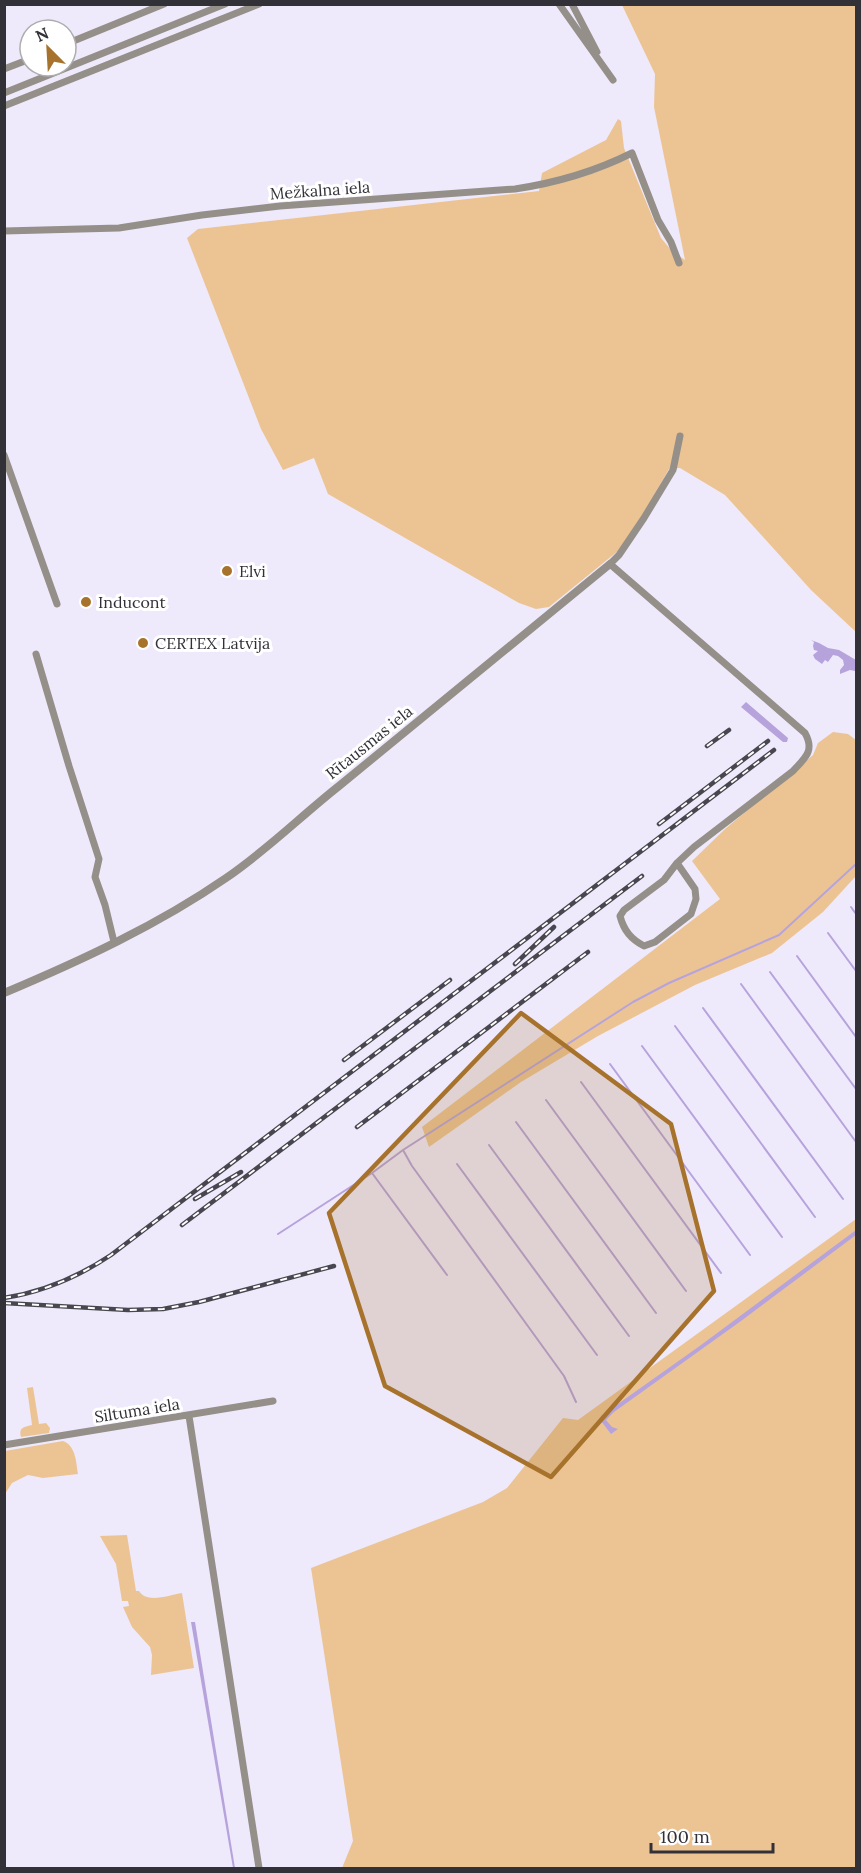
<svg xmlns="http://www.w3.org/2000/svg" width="861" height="1873" font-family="Lora,serif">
<rect width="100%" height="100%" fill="#efe9fc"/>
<path fill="#ecc494" d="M622,5H856V632L811,590L725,495L680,468L669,469L644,513L618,551L549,607L536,609L519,603L328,494L314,458L283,470L261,429L187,238L198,229L539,191L542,173L606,140L618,119L621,121L624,148L661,238L672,251L685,260L654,107L655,74Z
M833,732L848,734L856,740V876L823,912L772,953L695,985L598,1036L521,1082L429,1147L422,1127L720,899L692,861L725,829L813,755L818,743Z
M856,1219V1868H342L353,1841L311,1568L483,1502L507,1488L563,1418L578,1420Z
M33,1387L39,1424L46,1423L50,1428L49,1433L21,1437C18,1427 25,1427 32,1425L27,1388Z
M63,1441C76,1446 76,1462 78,1474L43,1478L28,1475L12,1483L5,1494V1451Z
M127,1535L136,1591H139C147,1604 169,1595 182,1593L194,1668L151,1675L152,1655L150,1647L132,1627L123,1607L129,1606L128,1601H122L116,1564L100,1536Z"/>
<path fill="#b6a3dc" d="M811,640L819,643L828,648L839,650L856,660L855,671L850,670L840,674V670L844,665L843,660L838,656L833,655L828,662L825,660L822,664L815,659L813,655L818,651L814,650L813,646L814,642Z
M746,702L788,738L787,742H783L741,707Z
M856,1230V1235L741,1321L614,1412L606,1420L612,1427L618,1429L611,1434L601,1421V1416L701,1345Z
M191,1622H195L235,1868H233Z"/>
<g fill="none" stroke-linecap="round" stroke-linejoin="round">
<path stroke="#b6a3dc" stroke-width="2" d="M851,907L856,914
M828,933L856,971
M797,956L856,1037
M770,972L856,1089
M741,984L856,1142
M703,1008L843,1199
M675,1026L815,1217
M642,1046L782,1237
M610,1064L750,1255
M581,1082L721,1273
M546,1100L686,1291
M516,1122L656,1313
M489,1145L629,1336
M403,1150L412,1166L564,1376L576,1402
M457,1164L597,1355
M372,1173L447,1275
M278,1234L372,1173L403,1150L633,1002L669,983L779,935L856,864"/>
<path stroke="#958f89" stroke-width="7" d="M559,4L613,80
M572,4L597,52
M66,44L164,4
M4,69L30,59
M4,93L225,4
M4,106L259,4
M4,231L119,228L202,215L280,206L515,189C555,183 596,171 632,153L658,220L671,242L679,263
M4,455L57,604
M36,654L69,766L99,859L95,877L105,905L114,942
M677,863L695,889L696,899L691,914L655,942L644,946C631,939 624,931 620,916L624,910L664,880L677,863L694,847L793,771C805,758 815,751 805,733L610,564L619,555L644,518L673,470L680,436
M189,1416L259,1868
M4,1445L273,1401"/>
<path stroke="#958f89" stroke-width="8" d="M4,993C80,961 158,925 226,878C266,851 301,816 339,786C429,712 519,638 610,564"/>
<defs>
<path id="rail" d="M707,746L729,730
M659,824L768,741
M515,964L554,927
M344,1060L450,980
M357,1127L588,952
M195,1199L241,1172
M182,1225L642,876
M4,1298C43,1292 78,1277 111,1255L774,750
M4,1303L128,1310L163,1309L199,1302L334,1266"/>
</defs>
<use href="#rail" stroke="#48464e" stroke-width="4.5"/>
<use href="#rail" stroke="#fff" stroke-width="2" stroke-dasharray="7" stroke-linecap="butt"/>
</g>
<path fill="#a7732c" fill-opacity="0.2" stroke="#a7732c" stroke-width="4.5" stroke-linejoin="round" d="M521,1013L671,1124L714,1291L551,1477L385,1386L329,1213Z"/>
<g fill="#a7732c" stroke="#fff" stroke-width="2">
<circle cx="227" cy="571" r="6"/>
<circle cx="86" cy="602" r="6"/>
<circle cx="143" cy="643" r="6"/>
</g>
<g text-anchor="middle" stroke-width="6" stroke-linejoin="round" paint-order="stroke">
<g font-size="16" fill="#333138" stroke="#fff">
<text transform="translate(320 190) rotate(-4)" y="6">Mežkalna iela</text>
<text transform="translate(369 742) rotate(-39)" y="6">Rītausmas iela</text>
<text transform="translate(137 1410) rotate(-9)" y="6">Siltuma iela</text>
</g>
<g font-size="16" fill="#333138" stroke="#fff" text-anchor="start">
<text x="239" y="577">Elvi</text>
<text x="98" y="608">Inducont</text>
<text x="155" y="649">CERTEX Latvija</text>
</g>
</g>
<rect width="861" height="1873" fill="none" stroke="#333138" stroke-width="12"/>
<g transform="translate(48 48) rotate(336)"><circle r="28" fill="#ffffff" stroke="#adadaf" stroke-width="1.5"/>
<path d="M0-4.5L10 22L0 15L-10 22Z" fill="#a7732c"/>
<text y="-9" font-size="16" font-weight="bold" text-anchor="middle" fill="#333138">N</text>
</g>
<path d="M651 1843v9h122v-9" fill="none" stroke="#333138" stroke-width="3"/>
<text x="660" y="1843" font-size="18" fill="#333138" stroke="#ffffff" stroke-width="4.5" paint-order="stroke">100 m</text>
</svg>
